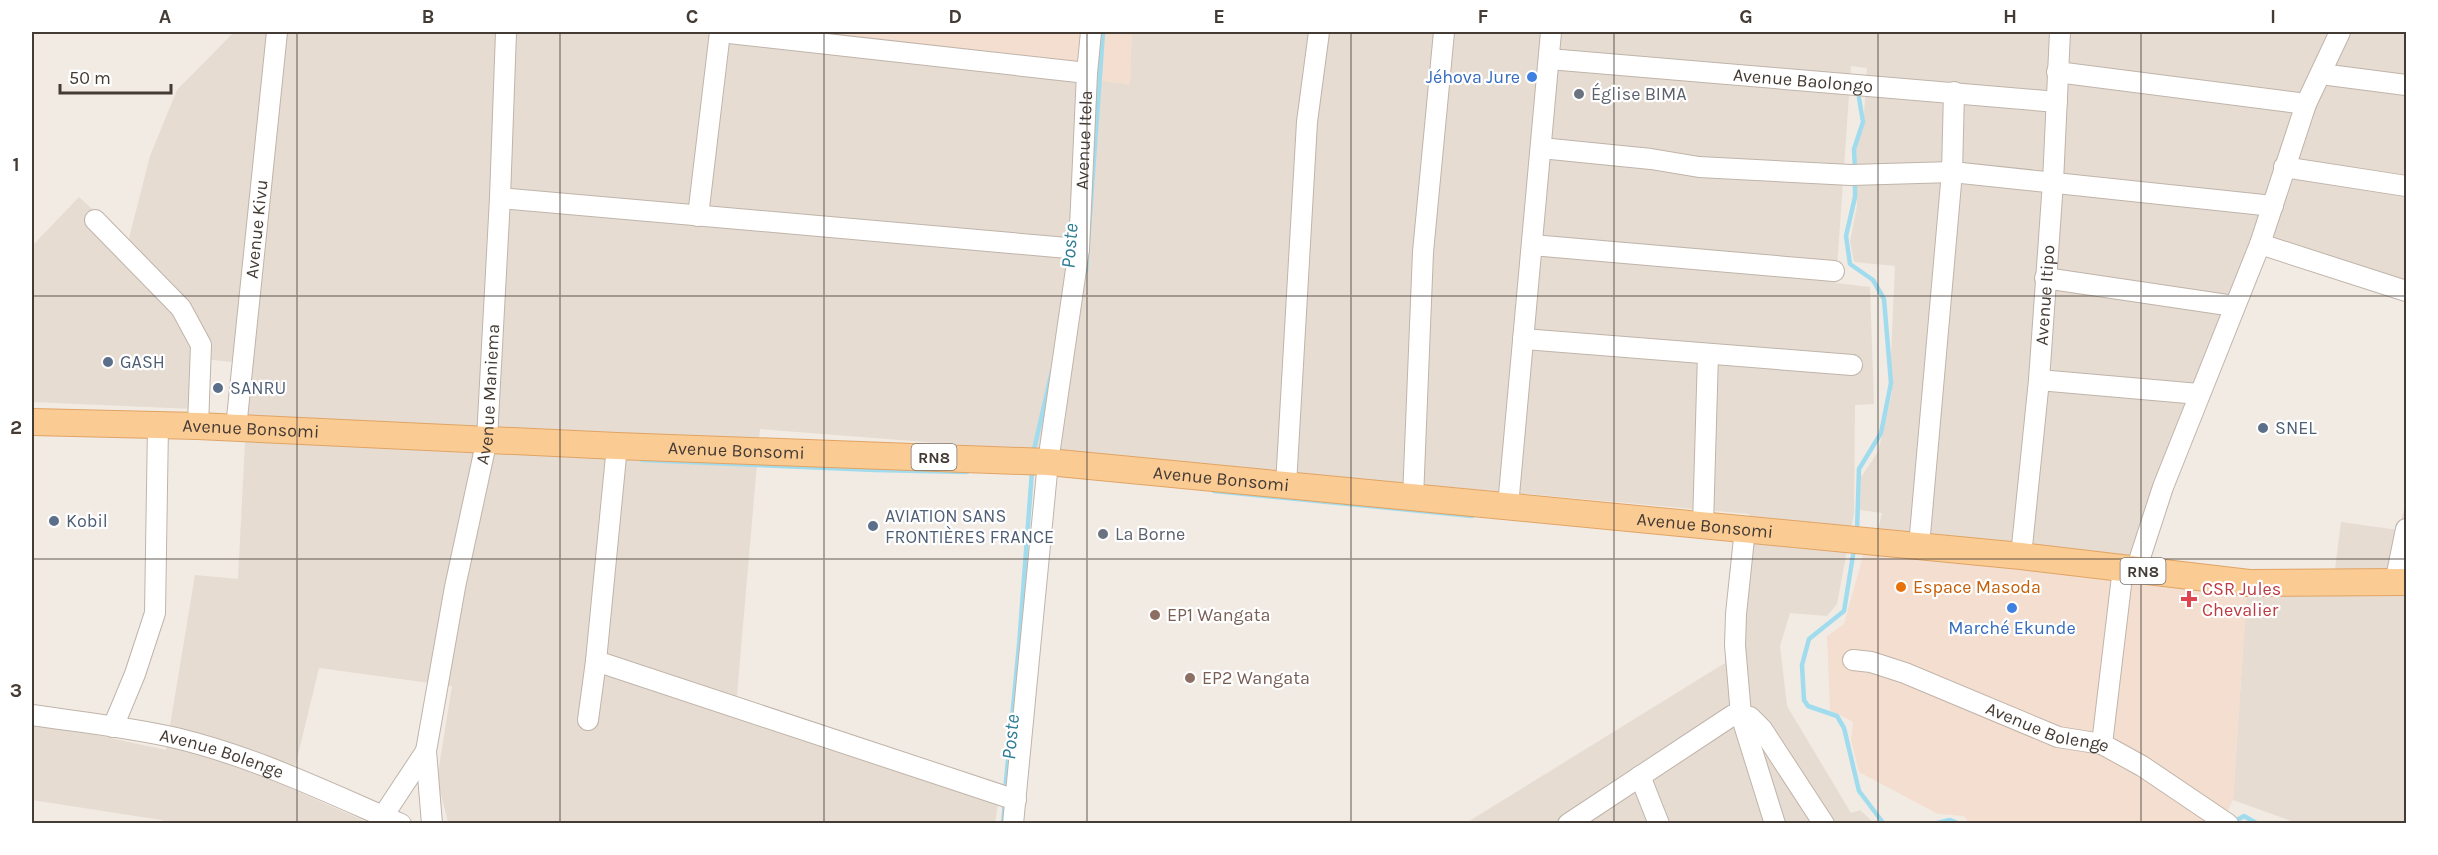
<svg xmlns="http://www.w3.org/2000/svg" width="2438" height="855" font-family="Karla,sans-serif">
<rect width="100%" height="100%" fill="#f2ebe4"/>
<path fill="#e6dcd2" d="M234,32H695L1129,84L1132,32H2406V297L2253,246L2125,577L1878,530L1882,513L1860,510L1861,477L1878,452L1892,393L1891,355L1895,266L1854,262L1850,241L1857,206L1856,145L1863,129L1867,68L1851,66L1836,283L1870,287L1874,404L1855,405L1854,513L1837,604L1827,616L1790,613L1780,646L1787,706L1851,813L1860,810L1874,823H1466L1725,663L1728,589L1749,514L1115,457L760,429L735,718L998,803L995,823H452L448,822L437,779L452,686L319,668L290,788L369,823H171L161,820L32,800V725L96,735L166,750L195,575L238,579L249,364L196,358L194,409L32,402V246L79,197L128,242L150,156L177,90Z
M2406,502V823L2294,822L2233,800L2247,588L2332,593L2341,522L2398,530Z"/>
<path fill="#f4decf" d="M695,32H1132L1130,84L695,33Z
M1864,552L2247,588L2233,800L2221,824H1970L1964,816L1938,814L1859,772L1851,740L1853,722L1830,710L1827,636L1844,624Z"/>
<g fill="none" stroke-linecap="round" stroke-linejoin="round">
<path stroke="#a1dcee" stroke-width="4.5" d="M1855,171L1854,149L1863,122L1859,98
M1855,180V197L1846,236L1850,264L1873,280L1884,299L1891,383L1881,433L1859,469L1857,531
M1086,271L1103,32
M1033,454L1052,371
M642,460L874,470L967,472
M1214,491L1472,516
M1854,549L1844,611L1809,639L1802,665L1804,700L1808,706L1837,716L1844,728L1859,791L1884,824
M1005,791L1019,645L1032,471
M2235,823L2237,820L2244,816L2258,824
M1003,824L1005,802
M1933,824L1950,820L1960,824"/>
<defs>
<g id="minor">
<path d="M720,32L1087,73"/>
<path id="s1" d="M1549,59L2057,102"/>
<path d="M2057,72L2306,104"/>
<path d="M2321,74L2406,85"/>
<path d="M1541,148L1651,159L1699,167L1851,175L1952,172L2273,206"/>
<path d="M2284,167L2406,186"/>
<path d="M500,198L1079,249"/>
<path d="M698,216L720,32"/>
<path d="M95,220L181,308L201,345L198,426"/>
<path d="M2260,244L2406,291"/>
<path d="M1532,245L1834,271"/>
<path d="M2045,278L2234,306"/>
<path d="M1523,339L1852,365"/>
<path d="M2039,380L2199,394"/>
<path id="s2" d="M236,428L277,32"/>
<path d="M1286,485L1307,122L1319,32"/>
<path d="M1413,498L1423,252L1444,32"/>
<path d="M1508,506L1551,32"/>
<path d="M1703,525L1708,354"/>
<path d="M1745,529L1736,614L1735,645L1741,715L1775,824"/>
<path d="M1919,546L1952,172L1954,92"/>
<path id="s3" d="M2021,556L2039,380L2053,182L2060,32"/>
<path d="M2136,570L2163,487L2260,244L2306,104L2340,32"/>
<path d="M2395,583L2406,529"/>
<path id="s4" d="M1853,660L1871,662L1905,673L2058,737L2102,744L2142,766L2228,824"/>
<path d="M596,661L1016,800"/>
<path id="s5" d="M32,715C79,722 128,727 176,738C255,757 327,792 401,824"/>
<path d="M588,720L596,661L617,446"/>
<path d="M113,727L135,674L155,613L158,425"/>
<path d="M2102,744L2123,568"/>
<path d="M1640,776L1659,824"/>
<path d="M383,816L426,751"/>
<path id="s6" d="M432,824L426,751L455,587L487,439L500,198L506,32"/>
<path id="s7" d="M1013,824L1048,462L1079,249L1087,73L1091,32"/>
<path d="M1568,824L1733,715L1750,717L1762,729L1824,824"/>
</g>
<g id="major">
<path id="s8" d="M32,422L198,426L617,446L1048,462L2021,556L2249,583L2406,582"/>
</g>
</defs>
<use href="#minor" stroke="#c0b4aa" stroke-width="22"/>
<use href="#major" stroke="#e0a464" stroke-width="28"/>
<use href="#minor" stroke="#fff" stroke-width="20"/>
<use href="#major" stroke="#fbcb94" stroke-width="26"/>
</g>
<path fill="none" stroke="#443b34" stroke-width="1.5" stroke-opacity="0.55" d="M297,32V824M560,32V824M824,32V824M1087,32V824M1351,32V824M1614,32V824M1878,32V824M2141,32V824M32,296H2406M32,559H2406"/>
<g fill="#3f7fe0" stroke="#fff" stroke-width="2">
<circle cx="1532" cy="77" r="6"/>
<circle cx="2012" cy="608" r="6"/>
</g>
<g fill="#6b7280" stroke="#fff" stroke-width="2">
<circle cx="1579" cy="94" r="6"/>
<circle cx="1103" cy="534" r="6"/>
</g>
<g fill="#5c6f8a" stroke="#fff" stroke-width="2">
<circle cx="108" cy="362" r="6"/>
<circle cx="218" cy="388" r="6"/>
<circle cx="2263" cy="428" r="6"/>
<circle cx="54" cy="521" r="6"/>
<circle cx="873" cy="526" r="6"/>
</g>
<circle fill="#e8710a" stroke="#fff" stroke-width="2" cx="1901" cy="587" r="6"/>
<path fill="#e0444e" stroke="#fff" stroke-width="2" d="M2186 590h6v6h6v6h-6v6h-6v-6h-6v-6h6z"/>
<g fill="#8d6e63" stroke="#fff" stroke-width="2">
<circle cx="1155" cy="615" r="6"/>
<circle cx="1190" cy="678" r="6"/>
</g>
<g text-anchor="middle" stroke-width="4.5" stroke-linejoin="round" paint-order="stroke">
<g fill="#fff" stroke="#7c7671" stroke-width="1.5">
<rect x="911.5" y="444" width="45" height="26" rx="4.5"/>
<rect x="2120.5" y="558" width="45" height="26" rx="4.5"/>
</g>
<g font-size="16" font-weight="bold" fill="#443b34">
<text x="934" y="463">RN8</text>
<text x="2143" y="577">RN8</text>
</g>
<g font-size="18" fill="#366cbe" stroke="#fff" text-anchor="end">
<text x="1520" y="83">Jéhova Jure</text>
<text x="2012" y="634" text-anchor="middle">Marché Ekunde</text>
</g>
<g font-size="18" fill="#443b34" stroke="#fff">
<text dy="6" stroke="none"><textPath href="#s1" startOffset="255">Avenue Baolongo</textPath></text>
<text dy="6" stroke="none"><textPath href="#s7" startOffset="688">Avenue Itela</textPath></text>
<text dy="6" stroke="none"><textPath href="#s2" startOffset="200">Avenue Kivu</textPath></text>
<text dy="6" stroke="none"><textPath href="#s3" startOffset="262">Avenue Itipo</textPath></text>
<text dy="6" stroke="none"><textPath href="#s6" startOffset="436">Avenue Maniema</textPath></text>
<text dy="6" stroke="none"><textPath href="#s8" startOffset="219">Avenue Bonsomi</textPath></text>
<text dy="6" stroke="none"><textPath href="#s8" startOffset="705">Avenue Bonsomi</textPath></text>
<text dy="6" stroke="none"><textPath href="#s8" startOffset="1191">Avenue Bonsomi</textPath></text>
<text dy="6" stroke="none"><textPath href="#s8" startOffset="1677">Avenue Bonsomi</textPath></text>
<text dy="6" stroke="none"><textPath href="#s4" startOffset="207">Avenue Bolenge</textPath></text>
<text dy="6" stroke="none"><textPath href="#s5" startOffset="194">Avenue Bolenge</textPath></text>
</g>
<g font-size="18" fill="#5b616d" stroke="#fff" text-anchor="start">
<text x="1591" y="100">Église BIMA</text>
<text x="1115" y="540">La Borne</text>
</g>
<g font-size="18" fill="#4e5e75" stroke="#fff" text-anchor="start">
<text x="120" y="368">GASH</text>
<text x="230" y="394">SANRU</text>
<text x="2275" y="434">SNEL</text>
<text x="885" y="522">AVIATION SANS<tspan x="885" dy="21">FRONTIÈRES FRANCE</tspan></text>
<text x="66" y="527">Kobil</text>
</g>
<g font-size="18" fill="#c56008" stroke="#fff" text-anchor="start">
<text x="1913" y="593">Espace Masoda</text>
</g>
<g font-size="18" fill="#be3a42" stroke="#fff" text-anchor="start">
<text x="2202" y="595">CSR Jules<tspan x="2202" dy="21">Chevalier</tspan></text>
</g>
<g font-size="18" fill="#785e54" stroke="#fff" text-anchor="start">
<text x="1167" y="621">EP1 Wangata</text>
<text x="1202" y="684">EP2 Wangata</text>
</g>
<g font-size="20" font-style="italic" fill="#2c7c95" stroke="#fff">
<text transform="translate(1069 246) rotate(-86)" y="7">Poste</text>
<text transform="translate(1010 737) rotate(-85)" y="7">Poste</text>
</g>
</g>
<rect width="2438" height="855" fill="none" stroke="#ffffff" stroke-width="66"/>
<path d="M60 84v9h111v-9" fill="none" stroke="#443b34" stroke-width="3"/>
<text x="69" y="84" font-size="18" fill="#443b34" stroke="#ffffff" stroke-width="4.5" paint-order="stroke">50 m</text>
<rect x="33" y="33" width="2372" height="789" fill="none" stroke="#443b34" stroke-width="2"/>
<g font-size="20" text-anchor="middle" font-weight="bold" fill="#443b34">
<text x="165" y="23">A</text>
<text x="428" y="23">B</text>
<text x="692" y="23">C</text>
<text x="955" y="23">D</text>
<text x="1219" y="23">E</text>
<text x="1483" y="23">F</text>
<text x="1746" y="23">G</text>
<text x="2010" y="23">H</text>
<text x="2273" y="23">I</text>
<text x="16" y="171">1</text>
<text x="16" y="434">2</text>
<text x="16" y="697">3</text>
</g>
</svg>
